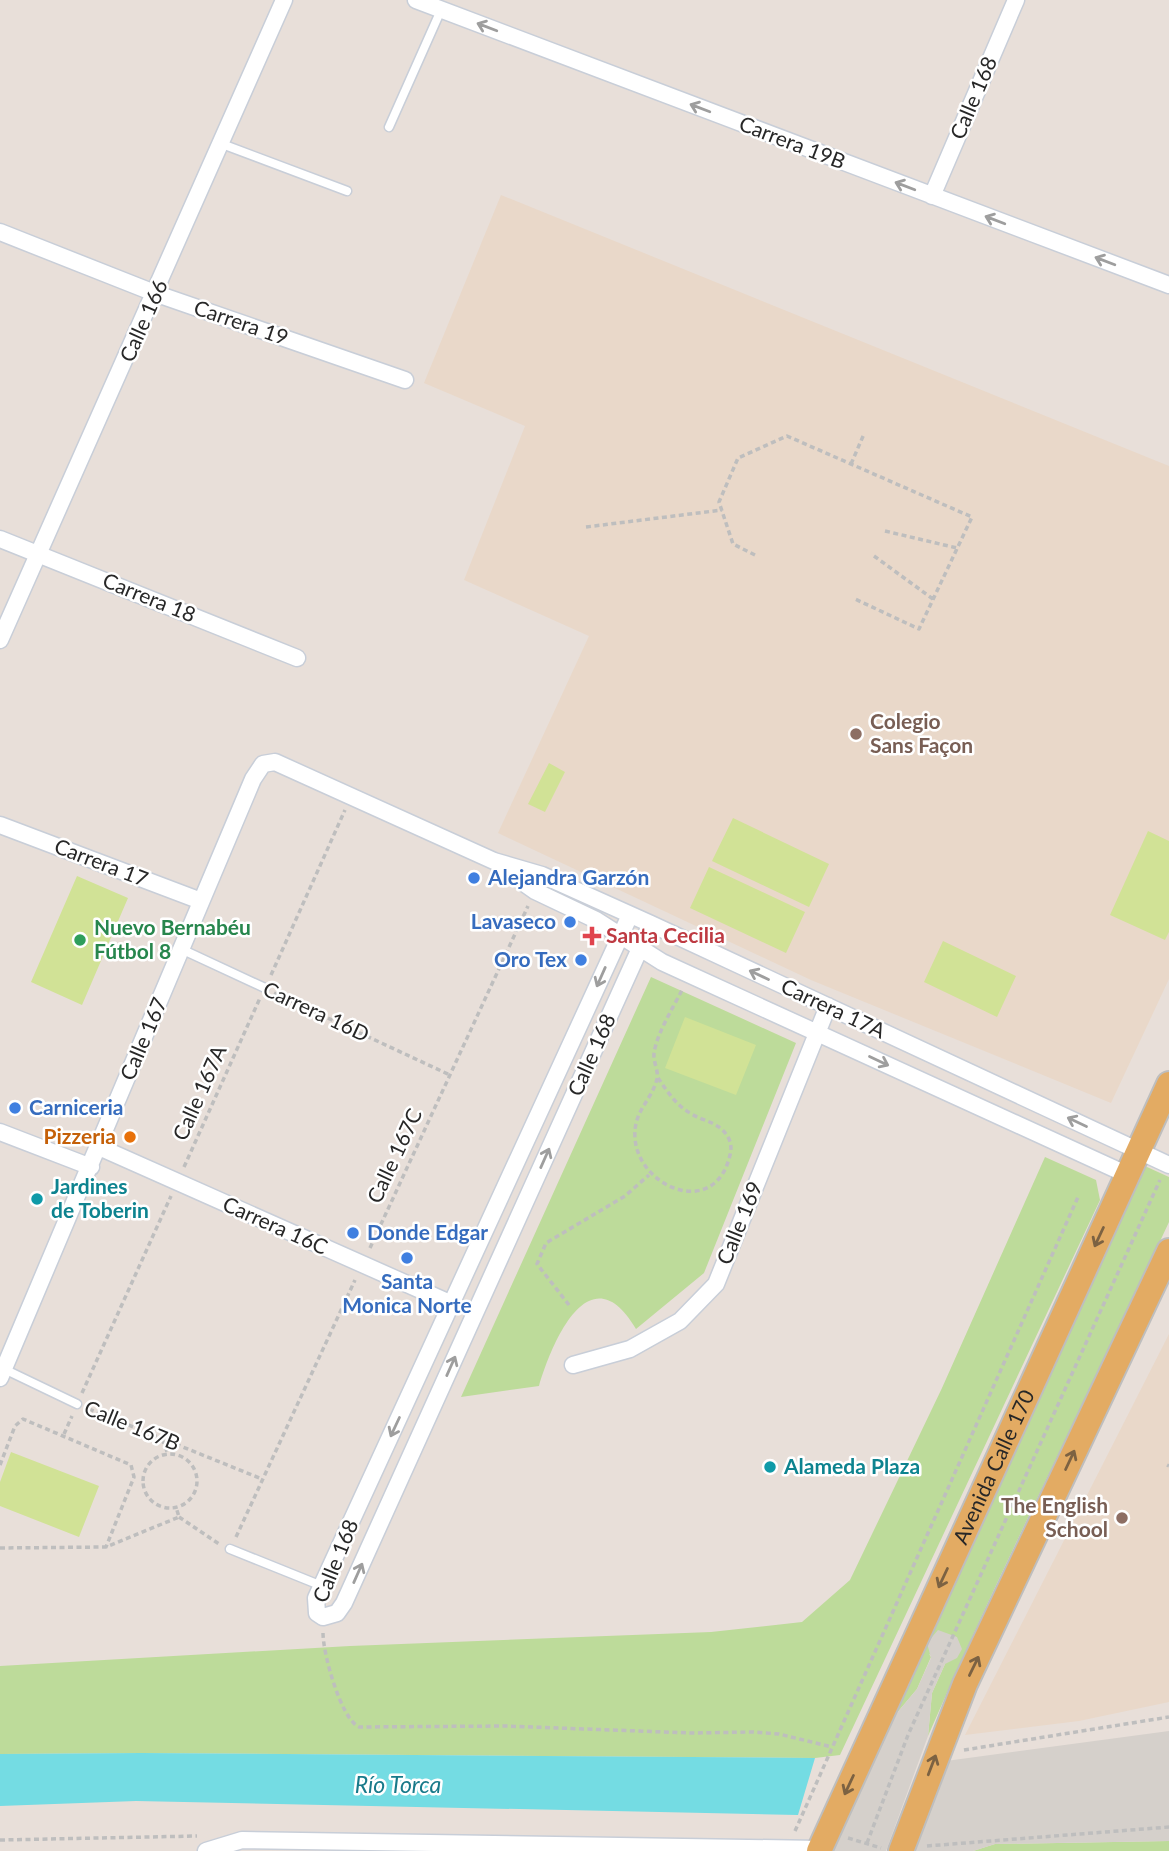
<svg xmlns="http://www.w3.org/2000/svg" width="1169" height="1851" font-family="Lato,sans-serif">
<rect width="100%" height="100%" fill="#e8dfd9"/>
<path fill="#e9d8c9" d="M501,195L1169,466V979L1111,1103L811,980L498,833L589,636L464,580L525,426L424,383Z
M1169,1334V1702L1079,1721L965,1735Z"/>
<path fill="#bddb9a" d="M651,977L796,1043L704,1273L636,1329C590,1251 552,1342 539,1386L461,1397Z
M1045,1157L1096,1180L1100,1200L840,1755L815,1758L141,1753L0,1754V1666L350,1646L711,1632L802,1622L850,1580L942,1388Z
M1147,1167L1169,1177V1222C1089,1394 1003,1563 928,1736L932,1693L945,1664L929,1654L931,1657L917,1689L886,1726L1141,1169Z
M1169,1841V1851H973L995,1844Z"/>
<path fill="#d1e296" d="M549,763L565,772L545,812L528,804Z
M733,818L829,864L809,907L712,861Z
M1148,831L1169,841V932L1165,940L1110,915Z
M709,867L805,912L786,953L690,908Z
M77,876L128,898L82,1005L31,982Z
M943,941L1016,976L997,1017L924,982Z
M685,1017L756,1045L736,1095L665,1068Z
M11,1452L99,1486L79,1537L0,1506V1482Z"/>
<path fill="#d5d0cb" d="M938,1630L957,1637L962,1649L957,1658L945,1664L932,1693L928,1736L886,1851H831L886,1726L917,1689L931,1658L927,1643Z
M1169,1731V1841L995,1844L973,1851H912L946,1761Z"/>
<path fill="#74dce3" d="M141,1753L815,1758L798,1815L136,1801L0,1806V1754Z"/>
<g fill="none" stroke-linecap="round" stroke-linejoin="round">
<defs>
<path id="service" d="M389,127L441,10
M222,144L347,191
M181,949L265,988
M4,1369L77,1404
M230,1549L322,1586"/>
<path id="minor" d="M416,0L1169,285
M932,196L1016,0
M0,232L157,294L405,380
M0,539L297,658
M0,640L284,0
M0,825L201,901
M504,869L535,891L596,920L662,962L1128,1175
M630,915L316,1598L317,1613L323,1617L337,1613L344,1603L651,924
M0,1132L91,1167
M99,1147L452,1304
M573,1365L630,1349L680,1321L716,1284L828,1006
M0,1378L253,779L263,764L275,762L494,861L542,875L651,924L1169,1165
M206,1851L242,1840L820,1849"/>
<g id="primary">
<path id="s1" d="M819,1851L1169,1084"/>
<path d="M901,1851L965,1684L1169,1251"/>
</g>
</defs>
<use href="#service" stroke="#c8ced8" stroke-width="11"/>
<use href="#minor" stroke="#c8ced8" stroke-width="19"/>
<use href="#primary" stroke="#bebebe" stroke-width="28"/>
<path stroke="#bebebe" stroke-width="3.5" stroke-dasharray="5 3.5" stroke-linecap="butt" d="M851,464L864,434
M586,527L722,510
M885,531L957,548
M755,555L733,544L719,502L738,458L787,436L972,517L919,629L855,599
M874,556L933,599
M271,975L345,810
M274,993L450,1075
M658,1078C667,1091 676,1105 690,1113C704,1122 721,1122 729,1139C733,1148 730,1156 727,1165C707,1216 638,1185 635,1138C633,1111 651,1102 657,1079C659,1072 653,1062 654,1053C657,1033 673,1008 682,990
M184,1167L260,998
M370,1248L528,906
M569,1305L537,1264L546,1243L625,1196L649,1175
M82,1393L171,1196
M89,1409L262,1479
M64,1434L72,1416
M162,1439L168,1454
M143 1481a27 27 0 1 1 54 0a27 27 0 1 1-54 0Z
M0,1465L15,1426L23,1419L131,1465L134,1477L106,1547
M1167,1465L1169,1466
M179,1517L219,1544
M236,1537L355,1280
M0,1548L106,1547L179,1517L176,1507
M323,1633C323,1654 341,1719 359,1727L505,1726L692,1733L753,1732L779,1734L832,1747
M964,1750L1169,1717
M795,1831L1078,1197
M848,1838L881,1848
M0,1840L197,1836
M867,1843L908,1735L1160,1180
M927,1846L1169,1827"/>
<use href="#service" stroke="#fff" stroke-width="8"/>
<use href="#minor" stroke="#fff" stroke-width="16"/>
<use href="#primary" stroke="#e3ab63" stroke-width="24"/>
</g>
<defs><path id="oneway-shaft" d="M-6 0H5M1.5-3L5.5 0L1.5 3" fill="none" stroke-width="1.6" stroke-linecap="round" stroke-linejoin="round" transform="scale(1.75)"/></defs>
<g stroke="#9e9e9e">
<use href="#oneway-shaft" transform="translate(487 27) rotate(-159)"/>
<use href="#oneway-shaft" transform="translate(700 108) rotate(-159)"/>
<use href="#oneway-shaft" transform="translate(905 186) rotate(-159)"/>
<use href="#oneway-shaft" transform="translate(995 220) rotate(-159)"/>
<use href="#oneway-shaft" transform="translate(1105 261) rotate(-159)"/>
<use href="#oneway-shaft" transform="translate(759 975) rotate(-155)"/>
<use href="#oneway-shaft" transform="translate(601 977) rotate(114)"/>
<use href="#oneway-shaft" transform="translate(879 1061) rotate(25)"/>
<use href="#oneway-shaft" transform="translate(1077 1122) rotate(-155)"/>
<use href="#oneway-shaft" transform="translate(545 1158) rotate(-66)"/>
<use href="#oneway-shaft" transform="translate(451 1366) rotate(-66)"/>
<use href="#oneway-shaft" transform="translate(395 1427) rotate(115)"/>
<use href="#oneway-shaft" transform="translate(358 1573) rotate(-66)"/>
</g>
<g stroke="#7c6242">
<use href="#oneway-shaft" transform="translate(1099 1237) rotate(115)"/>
<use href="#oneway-shaft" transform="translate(1070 1460) rotate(-65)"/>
<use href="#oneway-shaft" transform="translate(943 1578) rotate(115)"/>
<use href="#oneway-shaft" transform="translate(974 1666) rotate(-64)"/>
<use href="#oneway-shaft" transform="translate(932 1765) rotate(-69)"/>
<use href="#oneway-shaft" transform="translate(849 1785) rotate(115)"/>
</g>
<g fill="#8d6e63" stroke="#fff" stroke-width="2.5">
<circle cx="856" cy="734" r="7"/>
<circle cx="1122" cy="1518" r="7"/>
</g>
<g fill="#3f7fe0" stroke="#fff" stroke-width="2.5">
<circle cx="474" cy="878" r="7"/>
<circle cx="570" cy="922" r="7"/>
<circle cx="581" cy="960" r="7"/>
<circle cx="15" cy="1108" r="7"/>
<circle cx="353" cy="1233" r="7"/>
<circle cx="407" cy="1258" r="7"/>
</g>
<path fill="#e0444e" stroke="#fff" stroke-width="2.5" d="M588.5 925.5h7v7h7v7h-7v7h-7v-7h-7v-7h7z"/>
<circle fill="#2e9e5b" stroke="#fff" stroke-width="2.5" cx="80" cy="940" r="7"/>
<circle fill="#e8710a" stroke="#fff" stroke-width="2.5" cx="130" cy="1137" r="7"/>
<g fill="#0f9aa8" stroke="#fff" stroke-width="2.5">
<circle cx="37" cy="1199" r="7"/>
<circle cx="770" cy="1467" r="7"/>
</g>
<g text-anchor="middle" stroke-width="5" stroke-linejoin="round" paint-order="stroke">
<g font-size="21" fill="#272727" stroke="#fff">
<text transform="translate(974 98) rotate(-67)" y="7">Calle 168</text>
<text transform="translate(792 143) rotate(21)" y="7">Carrera 19B</text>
<text transform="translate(144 321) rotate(-66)" y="7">Calle 166</text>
<text transform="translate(241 323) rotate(19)" y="7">Carrera 19</text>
<text transform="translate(149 598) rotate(22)" y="7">Carrera 18</text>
<text transform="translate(101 863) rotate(21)" y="7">Carrera 17</text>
<text transform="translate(833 1009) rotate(25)" y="7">Carrera 17A</text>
<text transform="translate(316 1012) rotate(25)" y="7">Carrera 16D</text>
<text transform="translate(144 1039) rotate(-67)" y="7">Calle 167</text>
<text transform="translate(592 1055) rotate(-66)" y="7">Calle 168</text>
<text transform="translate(200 1093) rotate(-66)" y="7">Calle 167A</text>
<text transform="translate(395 1156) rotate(-65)" y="7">Calle 167C</text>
<text transform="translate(740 1223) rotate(-68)" y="7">Calle 169</text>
<text transform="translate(275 1226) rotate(24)" y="7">Carrera 16C</text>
<text transform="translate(132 1426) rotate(22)" y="7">Calle 167B</text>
<text dy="7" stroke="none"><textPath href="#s1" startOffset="422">Avenida Calle 170</textPath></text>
<text transform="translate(336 1561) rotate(-68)" y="7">Calle 168</text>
</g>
<g font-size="21" font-weight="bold" fill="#785e54" stroke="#fff" text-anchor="start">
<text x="870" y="729">Colegio<tspan x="870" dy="24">Sans Façon</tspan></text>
<text x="1108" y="1513" text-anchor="end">The English<tspan x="1108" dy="24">School</tspan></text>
</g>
<g font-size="21" font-weight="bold" fill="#366cbe" stroke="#fff" text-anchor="start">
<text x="488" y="885">Alejandra Garzón</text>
<text x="556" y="929" text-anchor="end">Lavaseco</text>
<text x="567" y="967" text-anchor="end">Oro Tex</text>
<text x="29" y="1115">Carniceria</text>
<text x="367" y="1240">Donde Edgar</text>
<text x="407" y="1289" text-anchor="middle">Santa<tspan x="407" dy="24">Monica Norte</tspan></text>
</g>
<g font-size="21" font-weight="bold" fill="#27864d" stroke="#fff" text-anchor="start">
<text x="94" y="935">Nuevo Bernabéu<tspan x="94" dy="24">Fútbol 8</tspan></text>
</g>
<g font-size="21" font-weight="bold" fill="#be3a42" stroke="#fff" text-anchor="start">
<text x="606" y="943">Santa Cecilia</text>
</g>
<g font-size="21" font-weight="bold" fill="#c56008" stroke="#fff" text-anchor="end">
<text x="116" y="1144">Pizzeria</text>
</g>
<g font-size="21" font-weight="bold" fill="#0d838f" stroke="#fff" text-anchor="start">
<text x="51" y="1194">Jardines<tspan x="51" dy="24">de Toberin</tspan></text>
<text x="784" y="1474">Alameda Plaza</text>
</g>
<g font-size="23" font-style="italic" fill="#187a8a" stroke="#fff">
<text x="398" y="1793">Río Torca</text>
</g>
</g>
</svg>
